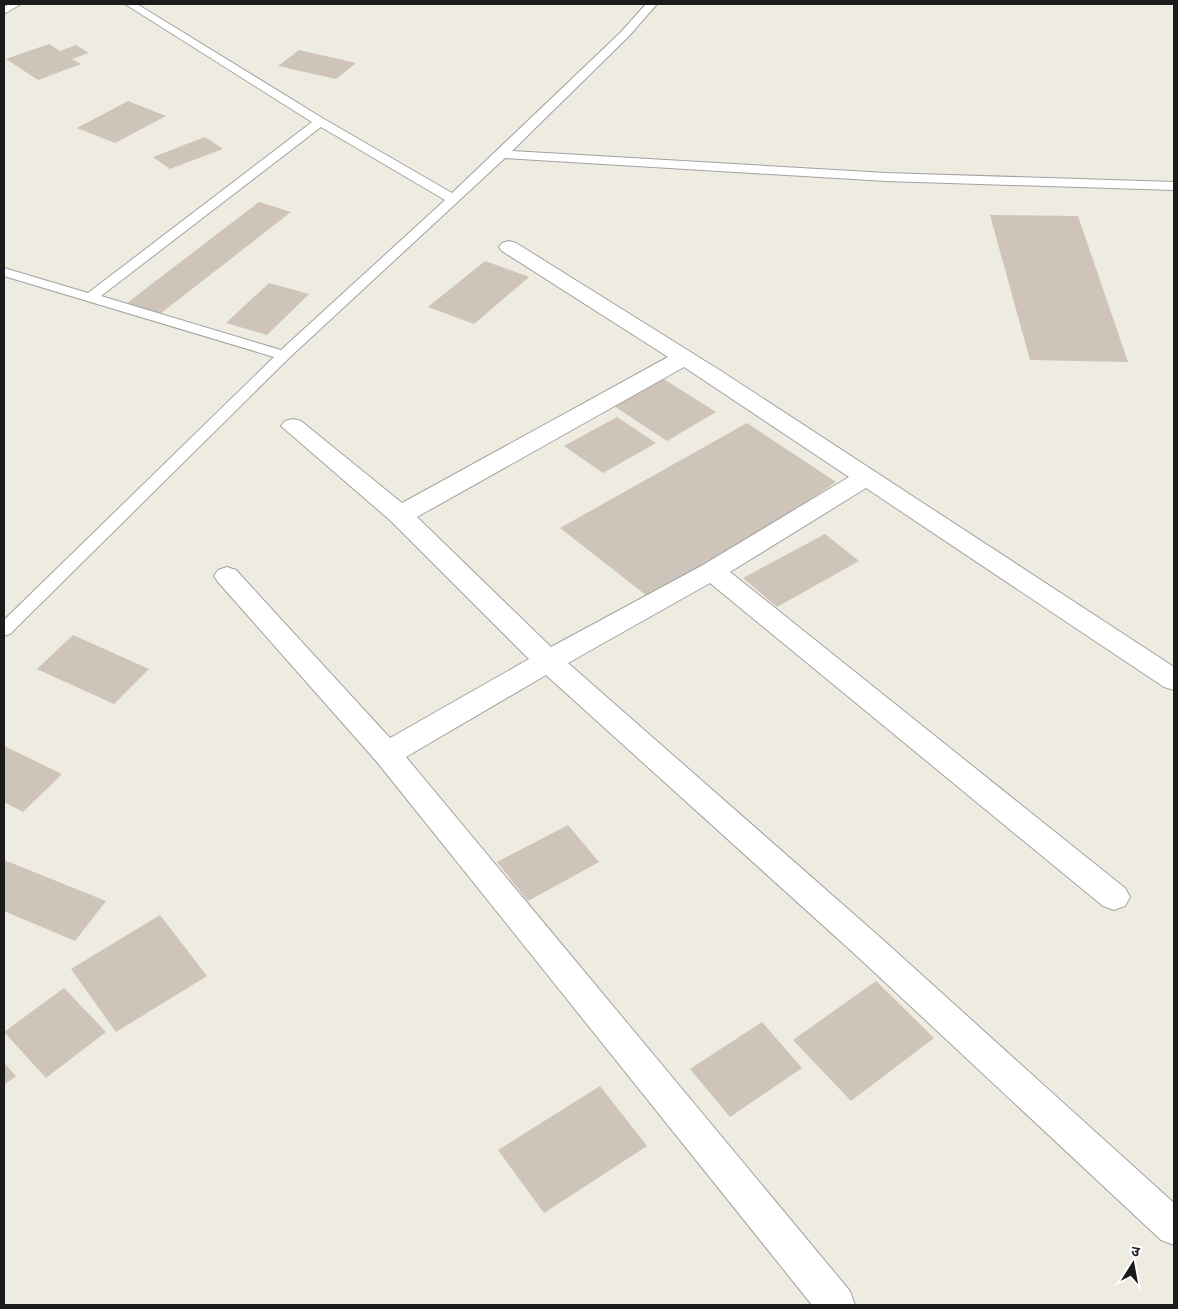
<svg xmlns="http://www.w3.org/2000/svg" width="1178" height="1309" font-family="Barlow,'Noto Sans Devanagari',sans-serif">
<rect width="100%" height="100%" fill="#eeebe0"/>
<path fill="#cec4b9" d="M49,44L60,51L76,45L89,53L72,59L81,64L38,80L6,59Z
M299,50L356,63L336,79L278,66Z
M128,101L166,116L115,143L77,128Z
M205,137L223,149L170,169L153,157Z
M259,202L291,212L160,314L127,303Z
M990,215L1078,216L1128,362L1030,360Z
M485,261L529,277L474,324L428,307Z
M269,283L309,294L267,335L226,323Z
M659,376L716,412L667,441L611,404Z
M617,417L656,443L603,473L564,446Z
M747,423L836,482L708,569L647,596L560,528Z
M825,534L859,561L777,607L743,578Z
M73,635L149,669L114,704L37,669Z
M4,746L62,774L23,812L4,802Z
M568,825L599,862L528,901L497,862Z
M4,860L106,901L75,941L4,911Z
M160,915L207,976L116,1032L71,969Z
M876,981L934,1038L851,1101L793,1040Z
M64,988L106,1032L46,1078L4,1032Z
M762,1022L802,1068L730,1117L690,1069Z
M4,1063L16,1076L4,1085Z
M600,1086L647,1146L544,1213L498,1150Z"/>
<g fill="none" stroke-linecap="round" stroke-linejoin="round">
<defs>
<path id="service" d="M9,4H21L4,14V7Z
M125,4H137L324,119L452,193L621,32L646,4H657L629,36L512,151L886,173L1174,182V190L886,181L505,158L289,358L10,634L4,636V620L274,357L4,276V268L88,293L312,122ZM321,127L445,200L281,350L101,296Z"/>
<path id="minor" d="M509,241L516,243L721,371L1174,667V690L1164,687L866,488L730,572L1125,888L1130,897L1125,906L1114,910L1103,906L710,583L568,663L881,938L1174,1203V1245L1161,1240L859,958L546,675L406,757L850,1291L855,1305H812L377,762L218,582L214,576L218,570L227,567L236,570L390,738L529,659L391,521L281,426L285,421L293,419L301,421L402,503L668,357L502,251L499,247L502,243ZM684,367L849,477L703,565L551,647L417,517Z"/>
</defs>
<use href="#service" stroke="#a2a2a2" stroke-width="2"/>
<use href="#minor" stroke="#a2a2a2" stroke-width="2"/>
<use href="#service" fill="#fff" fill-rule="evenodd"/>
<use href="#minor" fill="#fff" fill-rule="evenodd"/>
</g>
<rect width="1178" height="1309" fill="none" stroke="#1b1b1b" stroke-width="10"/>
<g transform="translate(1133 1264) rotate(11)" stroke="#ffffff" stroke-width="4" paint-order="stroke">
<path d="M0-4L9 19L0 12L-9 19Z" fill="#1b1b1b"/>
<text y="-8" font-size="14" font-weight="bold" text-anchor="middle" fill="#1b1b1b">उ</text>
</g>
</svg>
